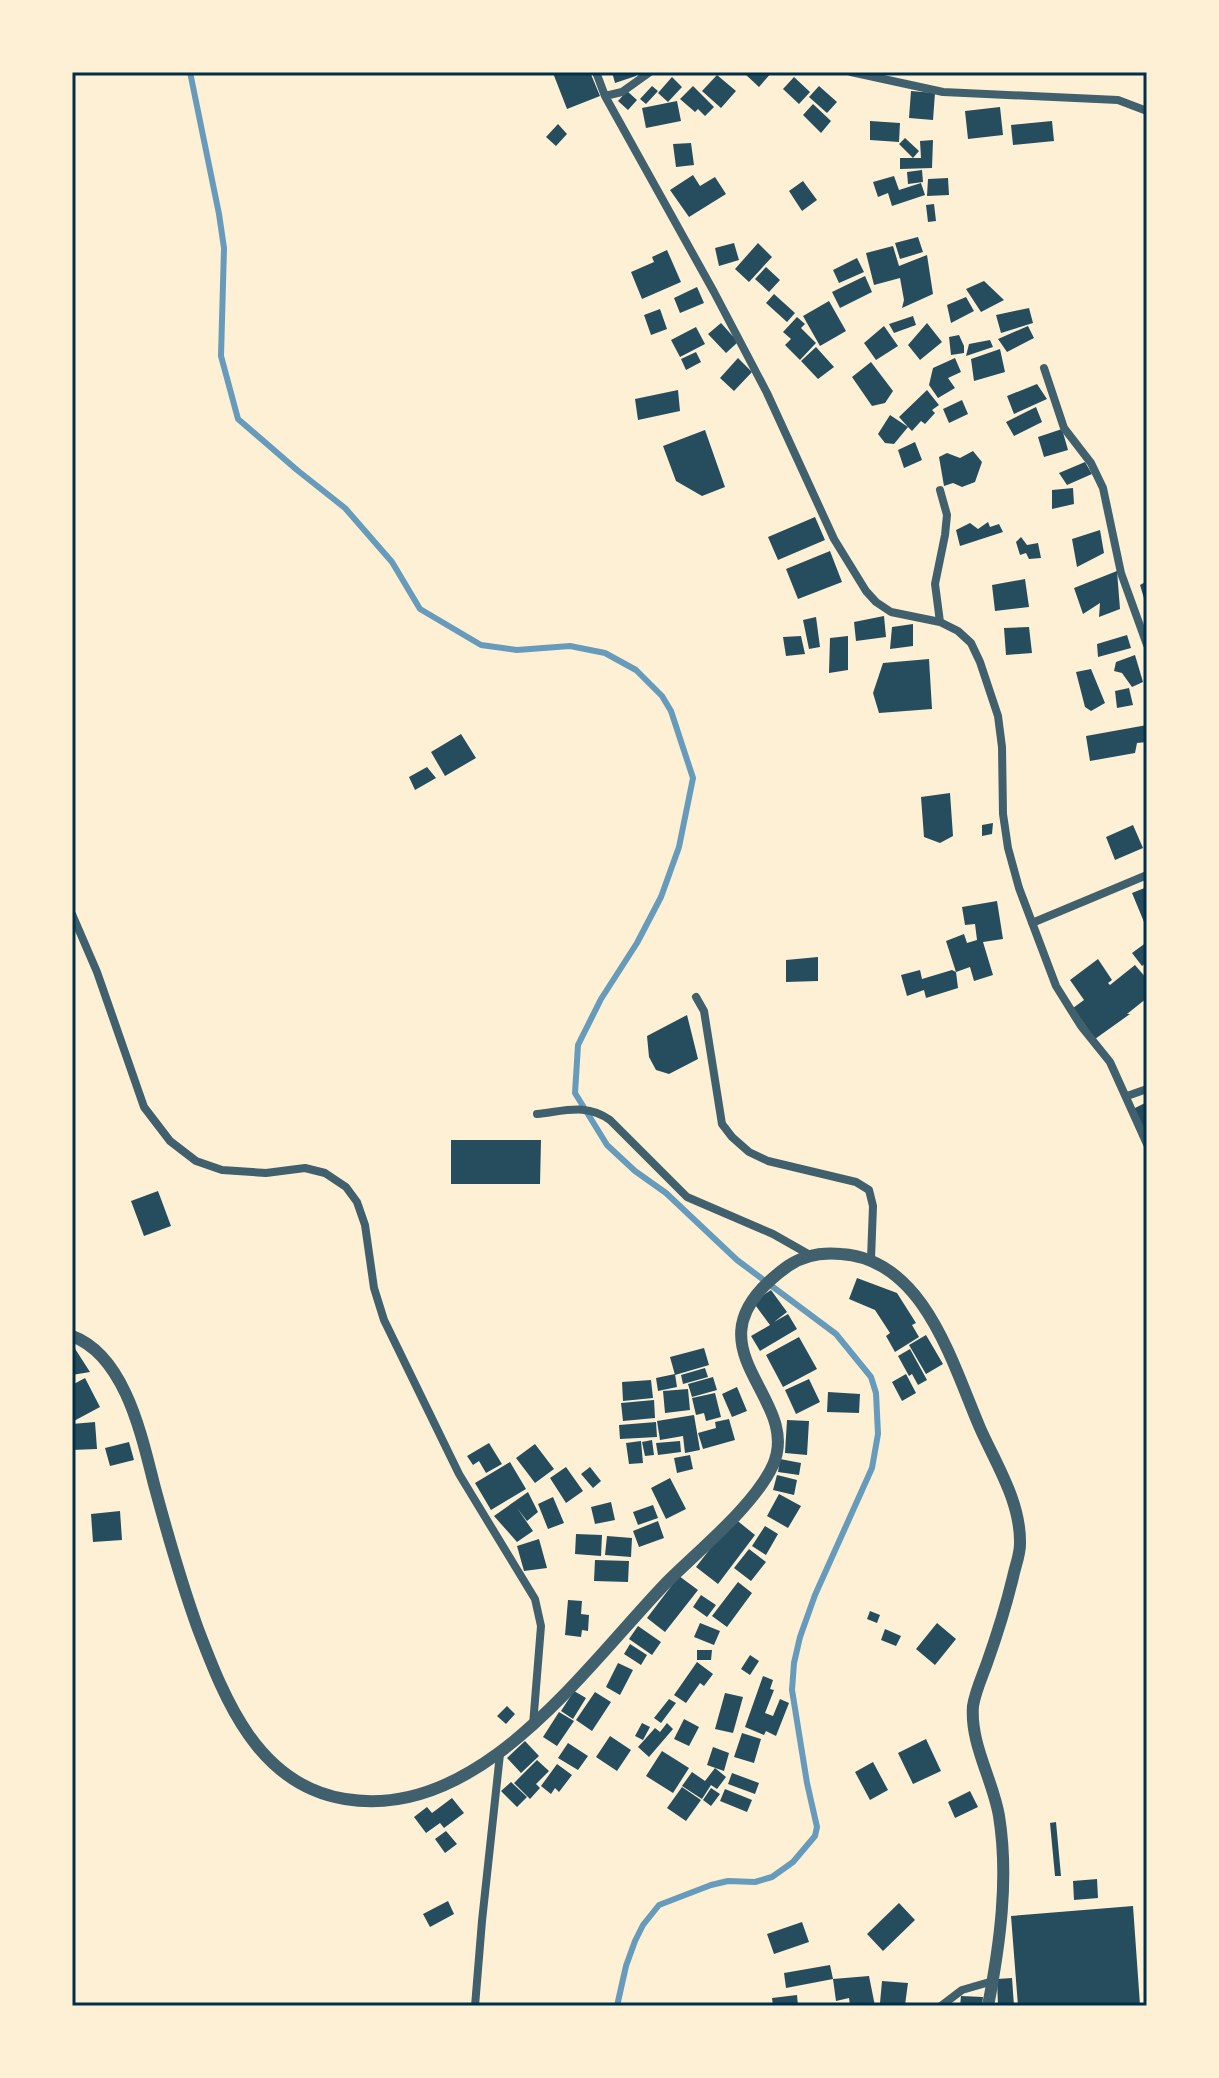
<svg xmlns="http://www.w3.org/2000/svg" width="1219" height="2078" font-family="Manrope,sans-serif">
<rect width="100%" height="100%" fill="#fdf0d5"/>
<g fill="none" stroke-linecap="round" stroke-linejoin="round">
<path stroke="#669bbc" stroke-width="6" d="M190,72L219,214L224,248L221,356L238,419L297,470L345,508L392,562L420,609L481,645L517,650L570,646L605,653L636,670L662,696L671,711L693,778L679,847L661,897L637,943L601,999L578,1045L575,1093L607,1145L635,1171L666,1193L737,1260L836,1334L871,1377L876,1393L878,1434L872,1468L815,1595L800,1637L794,1663L792,1690L807,1783L817,1827L815,1836L793,1862L772,1877L755,1882L728,1881L711,1885L659,1905L643,1925L635,1941L626,1966L617,2006"/>
</g>
<path fill="#264d5e" d="M555,72H590L600,96L567,109L553,73Z
M612,72H635L636,76L615,83Z
M746,72H772L759,87L745,74Z
M717,75L736,91L721,108L702,91Z
M672,77L682,87L668,102L658,93Z
M794,77L810,92L799,104L783,89Z
M652,86L658,91L646,104L640,99Z
M693,86L714,107L705,116L698,109L695,112L680,99Z
M819,86L837,102L827,113L809,97Z
M627,91L637,100L628,110L618,101Z
M911,91L935,93L933,120L909,118Z
M677,101L681,121L646,128L642,108Z
M813,104L831,121L821,133L803,115Z
M1000,107L1003,135L968,139L965,111Z
M870,121L900,123L899,142L870,140Z
M1052,121L1054,141L1013,145L1011,125Z
M558,124L567,134L556,146L546,137Z
M905,138L919,151L913,158L899,144Z
M933,140L932,168L900,169V158H921L920,141Z
M691,143L694,165L676,167L673,144Z
M922,170L923,182L908,184L907,172Z
M693,175L700,186L715,177L726,194L689,217L670,190Z
M894,176L899,190L921,183L925,195L892,206L888,193L878,197L873,182Z
M948,178L949,195L927,196L928,179Z
M803,181L817,200L802,211L789,191Z
M934,204L936,221L928,222L926,205Z
M918,237L923,252L900,259L895,243Z
M734,243L739,260L719,266L715,248Z
M758,243L772,257L749,282L735,269Z
M893,246L899,266L927,255L933,294L902,308L904,300L900,278L874,285L866,253Z
M667,250L681,282L642,299L631,272L654,262L652,257Z
M857,258L864,272L839,283L833,270Z
M766,267L780,280L769,292L755,279Z
M865,276L872,292L840,308L832,292Z
M984,281L1004,300L981,312L966,289Z
M697,287L704,303L680,313L674,298Z
M774,294L795,313L787,322L766,303Z
M966,297L974,311L951,323L947,305Z
M829,301L846,331L820,346L803,316Z
M1029,308L1033,323L1001,333L996,315Z
M660,309L667,329L651,335L644,315Z
M913,316L916,325L894,333L889,324Z
M797,317L805,324L801,328L816,343L800,360L785,345L791,339L783,332Z
M721,323L738,342L726,353L708,334Z
M927,323L942,342L920,360L908,345Z
M884,326L898,346L876,360L864,343Z
M1028,326L1034,338L1007,352L998,339Z
M696,327L705,344L680,357L671,340Z
M959,335L964,346V353L951,355L949,337Z
M990,340L993,347L966,356L969,344Z
M816,347L834,367L818,379L801,361Z
M1000,349L1005,372L974,381L971,359Z
M696,352L701,362L686,370L681,359Z
M738,358L752,372L734,391L720,378Z
M955,358L961,372L948,378L955,388L938,398L929,385L933,368Z
M871,362L893,391L885,403L872,406L852,377Z
M1037,384L1047,399L1014,414L1007,396Z
M678,390L680,411L638,420L635,399Z
M927,390L939,405L932,410L935,413L925,424L921,421L912,431L908,427L894,444L885,443L878,434L890,415L908,427L899,417Z
M962,400L968,414L949,423L943,409Z
M1036,407L1042,422L1014,436L1006,422Z
M1062,429L1068,450L1044,457L1038,437Z
M705,430L725,487L702,496L676,481L663,446Z
M915,442L922,460L904,468L898,450Z
M973,451L982,462L975,482L962,487L953,483L944,486L939,457L947,453L960,458Z
M1085,462L1092,474L1067,485L1059,473Z
M1073,488L1074,504L1052,509V490Z
M815,517L825,540L778,560L768,537Z
M988,522L990,527L999,524L1003,532L960,546L956,530L970,523L978,529Z
M1100,530L1104,553L1077,567L1072,539Z
M1021,537L1027,545L1038,543L1041,558L1029,559L1026,553L1020,555L1016,542Z
M830,551L842,582L798,599L786,569Z
M1117,571L1120,609L1099,617L1100,603L1083,614L1074,588Z
M1025,579L1029,607L995,611L992,585Z
M1147,581V605H1146L1140,585Z
M884,616L886,637L856,641L854,622Z
M816,617L820,647L809,649L803,620Z
M913,624V646L890,649L892,627Z
M1029,627L1032,653L1006,655L1004,628Z
M1127,635L1131,648L1098,657L1097,644Z
M801,636L805,654L786,656L783,637Z
M848,636V670L829,673L830,638Z
M1135,655L1143,682L1132,687L1122,673L1114,671L1116,662Z
M929,659L932,709L879,713L873,693L883,663Z
M1091,669L1105,703L1091,711L1085,707L1076,672Z
M1129,688L1133,705L1117,708L1115,691Z
M1147,725V742L1137,743L1135,753L1090,761L1086,736Z
M461,734L476,758L445,776L431,752Z
M427,767L436,778L415,790L409,777Z
M950,793L953,836L940,843L924,837L921,797Z
M993,823L992,834L982,836V825Z
M1133,825L1143,848L1115,860L1106,837Z
M1147,887V920L1144,922L1132,893Z
M997,901L1003,939L983,942L993,975L974,981L970,967L956,972L946,941L964,934L967,943L977,940L975,924L965,925L962,907Z
M1147,942V962L1142,966L1132,953Z
M818,957V981L786,982V960Z
M1098,959L1112,980L1108,983L1110,985L1135,965L1147,979V998L1127,1014H1130L1095,1039L1073,1008L1084,1000L1070,980Z
M920,970L922,979L952,970L956,972L958,988L926,998L924,990L907,996L901,975Z
M687,1015L698,1059L669,1074L656,1070L649,1057L647,1036Z
M1147,1102V1137L1133,1109Z
M451,1140H541L540,1184H451Z
M158,1191L171,1226L144,1236L131,1201Z
M857,1278L897,1293L916,1323L912,1325L919,1337L895,1352L886,1336L890,1333L875,1310L849,1299Z
M771,1290L787,1312L774,1322L788,1314L797,1329L760,1351L751,1336L770,1325L753,1302Z
M926,1335L943,1364L926,1374L909,1345Z
M799,1337L817,1369L783,1387L766,1355Z
M72,1344L90,1372L72,1375Z
M704,1348L709,1365L675,1375L670,1357Z
M910,1349L927,1380L918,1385L912,1374L909,1376L898,1356Z
M705,1368L708,1377L683,1384L681,1375Z
M675,1374L677,1387L658,1391L656,1378Z
M906,1374L916,1393L902,1401L892,1382Z
M713,1377L717,1390L692,1397L688,1384Z
M85,1378L100,1407L72,1422V1385Z
M809,1379L820,1402L796,1414L785,1390Z
M651,1380L653,1398L623,1401L622,1382Z
M737,1387L747,1411L732,1417L722,1394Z
M688,1389L690,1410L665,1413L663,1391Z
M828,1392L860,1394L859,1413L827,1412Z
M715,1393L721,1417L706,1421L704,1413L696,1415L692,1398Z
M654,1400L655,1418L623,1421L621,1403Z
M694,1415L700,1450L685,1453L683,1436L660,1440L657,1421Z
M729,1419L735,1440L703,1449L698,1433L716,1428L715,1422Z
M787,1420L809,1421L807,1455L785,1453Z
M95,1422L97,1449L72,1450V1424Z
M656,1422L657,1437L620,1439L619,1425Z
M652,1440L654,1455L645,1456L642,1442Z
M641,1441L643,1463L629,1464L626,1443Z
M680,1441L681,1452L658,1455L656,1443Z
M129,1442L134,1460L110,1466L105,1448Z
M489,1443L502,1464L486,1473L479,1461L473,1465L467,1456Z
M535,1444L554,1469L535,1483L516,1458Z
M690,1455L693,1469L677,1473L674,1458Z
M780,1459L801,1463L799,1475L778,1472Z
M510,1462L526,1489L491,1510L475,1483Z
M566,1467L583,1491L566,1503L550,1478Z
M590,1467L601,1481L593,1488L581,1474Z
M777,1475L797,1480L794,1495L773,1490Z
M670,1478L686,1509L666,1519L651,1488Z
M528,1492L538,1512L527,1521L517,1508L533,1531L517,1542L494,1516Z
M779,1494L801,1506L788,1528L767,1516Z
M553,1497L564,1523L548,1529L538,1504Z
M611,1502L615,1520L595,1524L591,1507Z
M653,1505L658,1518L638,1525L633,1512Z
M120,1511L122,1540L93,1542L91,1514Z
M734,1518L755,1535L718,1584L696,1567Z
M658,1521L664,1538L639,1547L633,1531Z
M765,1526L778,1534L766,1555L752,1546Z
M576,1534L602,1535L601,1556L575,1554Z
M607,1536L632,1538L631,1557L605,1555Z
M539,1539L547,1568L524,1571L517,1546Z
M749,1549L766,1562L751,1581L734,1568Z
M595,1560L629,1561L628,1582L594,1581Z
M679,1576L698,1590L665,1632L647,1618Z
M738,1582L752,1593L727,1627L712,1616Z
M701,1595L716,1605L707,1617L693,1607Z
M568,1600L582,1601L581,1614L589,1615L588,1631L582,1630L581,1637L565,1635Z
M870,1611L880,1615L877,1623L867,1619Z
M700,1623L720,1631L714,1645L694,1637Z
M937,1623L956,1639L935,1665L916,1649Z
M638,1626L661,1642L652,1655L629,1639Z
M885,1629L901,1636L896,1646L881,1640Z
M630,1644L647,1655L641,1665L624,1654Z
M697,1650H712L711,1660H697Z
M750,1655L759,1661L750,1675L741,1669Z
M697,1662L713,1674L704,1686L700,1683L686,1703L674,1695Z
M618,1663L633,1670L620,1695L606,1687Z
M763,1676L773,1680L770,1689L774,1690L765,1713L773,1716L780,1699L789,1703L776,1736L766,1731L764,1735L745,1727Z
M574,1691L586,1698L573,1719L561,1711Z
M595,1692L611,1702L592,1731L576,1720Z
M725,1693L743,1697L733,1733L715,1729Z
M669,1699L676,1703L661,1723L654,1718Z
M507,1706L515,1714L506,1724L497,1716Z
M559,1712L574,1721L557,1746L543,1737Z
M684,1719L699,1727L689,1746L674,1739Z
M642,1723L650,1727L643,1740L635,1736Z
M667,1723L673,1729L649,1757L638,1747L655,1728L660,1732Z
M742,1733L761,1739L754,1763L734,1757Z
M610,1736L631,1750L617,1771L596,1757Z
M926,1739L941,1771L913,1784L898,1753Z
M525,1741L539,1756L521,1773L507,1758Z
M568,1743L588,1756L578,1770L558,1758Z
M713,1747L729,1753L724,1771L707,1765Z
M662,1751L689,1768L673,1793L646,1776Z
M537,1760L549,1771L536,1784L540,1788L530,1799L514,1783Z
M873,1762L888,1790L870,1800L855,1772Z
M557,1764L572,1775L559,1792L555,1788L551,1794L541,1786Z
M715,1768L726,1777L717,1789L711,1785L702,1799L682,1786L692,1772L705,1781Z
M732,1773L759,1783L755,1794L728,1784Z
M511,1782L527,1797L517,1807L501,1791Z
M682,1787L701,1800L686,1821L667,1808Z
M711,1788L720,1794L711,1806L703,1800Z
M725,1789L752,1800L747,1812L720,1801Z
M970,1791L978,1807L955,1818L948,1802Z
M452,1798L464,1813L444,1828L440,1823L426,1833L414,1817L427,1807L432,1813Z
M1056,1822L1061,1876H1055L1050,1823Z
M446,1831L457,1844L445,1853L435,1839Z
M1097,1879L1098,1898L1074,1900L1073,1881Z
M448,1901L454,1914L430,1927L423,1914Z
M899,1903L915,1920L883,1951L867,1934Z
M1133,1906L1140,2005L1018,2006L1011,1916Z
M802,1922L809,1942L774,1954L767,1934Z
M830,1965L833,1979L786,1988L784,1973Z
M869,1976L875,2006H850L849,1998L836,2001L833,1979Z
M1012,1978L1014,2006H998L997,1979Z
M882,1981L908,1983L905,2005L880,2003Z
M797,1995L798,2006H773L772,1998Z
M961,1996L983,1997L982,2006H960Z"/>
<g fill="none" stroke-linecap="round" stroke-linejoin="round">
<path stroke="#3f606c" stroke-width="8" d="M596,72L605,96
M650,72L622,92L605,96L714,292L767,393L834,539L866,591L876,602L891,612L940,622L958,631L971,643L980,662L998,716L1002,747L1003,814L1008,848L1019,888L1056,986L1081,1026L1110,1062L1147,1144
M851,72L943,92L1118,100L1147,111
M1044,368L1064,428L1091,463L1103,488L1121,573L1147,645
M940,622L935,584L945,535L947,515L940,490
M72,914L97,972L144,1107L170,1141L196,1161L222,1170L266,1173L305,1168L325,1173L346,1187L357,1202L365,1225L374,1288L384,1320L459,1474L535,1599L541,1626L533,1725
M1032,923L1147,875
M696,997L704,1011L722,1124L732,1137L749,1152L768,1161L856,1182L869,1190L873,1206L871,1259
M1127,1096L1147,1089
M537,1114C565,1111 587,1103 610,1120L687,1197L773,1234L810,1255
M475,2006L482,1921L500,1754
M941,2006L962,1990L993,1981"/>
<path stroke="#3f606c" stroke-width="12" d="M72,1336C126,1356 142,1438 155,1488C168,1536 181,1582 198,1629C225,1700 258,1785 345,1799C480,1822 585,1667 667,1582C699,1550 755,1505 773,1465C804,1395 676,1346 788,1266C804,1255 821,1252 841,1254C924,1259 952,1363 980,1428C996,1464 1021,1502 1020,1544C1020,1555 1015,1567 1013,1577C1006,1606 997,1635 987,1663C982,1677 975,1692 973,1706C970,1744 993,1780 999,1816C1009,1878 1000,1944 988,2006"/>
</g>
<rect width="1219" height="2078" fill="none" stroke="#fdf0d5" stroke-width="148"/>
<rect x="74" y="74" width="1071" height="1930" fill="none" stroke="#003049" stroke-width="3"/>
</svg>
